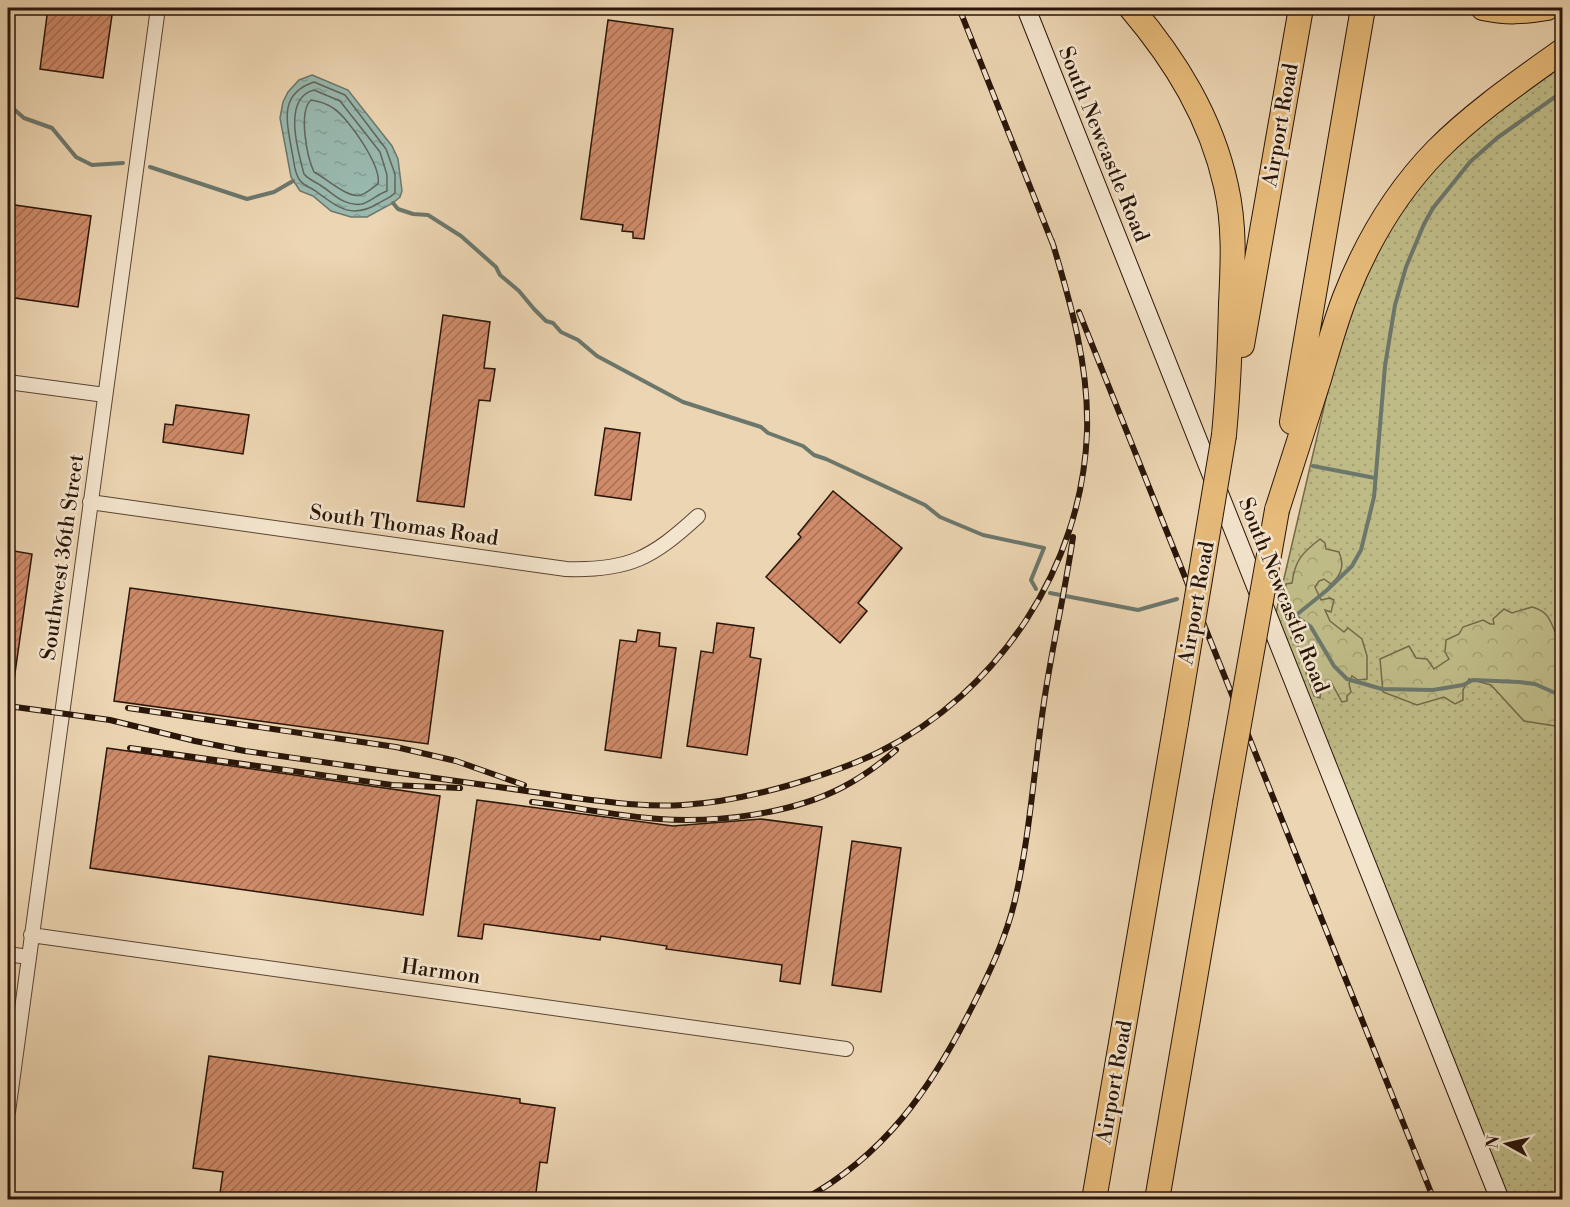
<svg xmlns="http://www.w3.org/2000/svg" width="1570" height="1207" font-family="'Libre Bodoni',serif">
<defs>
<pattern id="grass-dots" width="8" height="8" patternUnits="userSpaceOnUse" patternTransform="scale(1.5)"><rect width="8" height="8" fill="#bfbb87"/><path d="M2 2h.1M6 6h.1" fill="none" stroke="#a4a073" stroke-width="1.8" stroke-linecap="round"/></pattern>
<pattern id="forest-crowns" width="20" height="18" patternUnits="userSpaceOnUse" patternTransform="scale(1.5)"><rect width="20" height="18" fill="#bfbb87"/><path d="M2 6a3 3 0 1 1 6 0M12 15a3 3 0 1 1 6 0" fill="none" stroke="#a4a073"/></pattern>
<pattern id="water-ripples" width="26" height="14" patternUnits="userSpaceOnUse" patternTransform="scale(1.5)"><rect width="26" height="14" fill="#99b8ae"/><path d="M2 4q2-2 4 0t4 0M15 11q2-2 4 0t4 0" fill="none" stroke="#849d94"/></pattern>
<pattern id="building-hatch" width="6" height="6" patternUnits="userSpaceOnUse" patternTransform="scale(1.5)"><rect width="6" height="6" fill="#cf8b6a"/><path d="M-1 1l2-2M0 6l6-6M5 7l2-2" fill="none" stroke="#a87055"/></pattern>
</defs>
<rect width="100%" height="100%" fill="#ecd5b2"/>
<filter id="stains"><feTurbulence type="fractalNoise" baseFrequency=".00333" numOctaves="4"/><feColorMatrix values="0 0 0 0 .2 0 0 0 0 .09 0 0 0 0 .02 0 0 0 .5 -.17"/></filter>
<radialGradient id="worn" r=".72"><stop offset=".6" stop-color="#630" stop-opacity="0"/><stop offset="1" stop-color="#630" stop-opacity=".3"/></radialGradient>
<path fill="url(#grass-dots)" stroke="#746848" stroke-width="1.5" d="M1562,61V1199H1507L1275,617L1331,377L1332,359L1381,238L1446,152Z"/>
<path fill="url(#forest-crowns)" stroke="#746848" stroke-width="1.5" d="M1320,539L1325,543L1326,549L1339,552C1345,566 1341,575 1331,584L1324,579L1319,581L1315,587L1321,600L1330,598L1334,600L1331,612L1325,610L1330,621L1344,632L1348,628L1362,639L1367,656V679L1358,680L1352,676L1349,684L1351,692L1347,696V701L1342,702L1332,684L1322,683L1320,698L1314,696L1306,673L1307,656L1291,638L1290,610L1283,604L1286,584L1292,583C1295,560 1302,553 1320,539Z
M1532,607C1548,611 1550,620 1556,634L1562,637V727L1524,721L1491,685L1469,679L1463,690V700L1455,704L1444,697L1417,705L1383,692L1380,659L1409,646L1416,658L1427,659L1434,669L1449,659L1445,652L1446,640L1459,634L1463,627L1483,620L1490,624H1494L1493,619L1504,609L1512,613Z"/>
<path fill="url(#water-ripples)" stroke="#6c776c" stroke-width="1.5" d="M312,75L348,90L392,146L398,159L402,191L400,197L393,203L367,217H351L331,211L313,196L300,191L291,177L280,118L283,102L288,92L299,80Z"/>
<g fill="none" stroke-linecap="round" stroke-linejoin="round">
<path stroke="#61665c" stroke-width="1.5" d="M314,82L345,95L386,149L395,174V193C390,198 385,199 379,203C353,219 339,209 317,192C311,187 304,187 299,179C294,172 294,160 292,152C287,122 278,94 314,82Z
M314,90L340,101L380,152L387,175V191C378,194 370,202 362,204C344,207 333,193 320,185C314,181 309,180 304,174C298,151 282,98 314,90Z
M311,100C318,101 327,104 333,108C349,118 382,167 378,184C373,187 367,193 361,195C348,199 326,178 314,172C307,157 298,112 311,100Z"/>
<path stroke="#6c776c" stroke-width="4" d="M1562,92L1497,138L1470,162L1433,208L1424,224L1406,267L1395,305L1385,366L1374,497L1361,550L1352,566L1326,591L1295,616L1311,627L1334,666L1347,679L1382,689L1433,690L1463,685L1473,680L1519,682L1535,684L1562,696
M8,104L24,118L52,128L76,157L92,165L123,163
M150,167L247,199L274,192L293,181
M393,203L398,209L413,214L428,215L461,236L496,267L500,275L519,291L534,309L546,321L553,323L561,332L578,340L597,356L683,402L761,427L768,433L803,446L814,455L826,459L925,505L940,517L983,535L1044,548L1031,580L1036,589
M1313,466L1375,478
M1050,593L1138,610L1177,599"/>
</g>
<path fill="url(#building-hatch)" stroke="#291509" stroke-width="1.5" d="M48,8H113L103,78L40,69Z
M608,20L673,29L644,239L633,238V232L622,231L623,225L581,219Z
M8,204L91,216L78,307L8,297Z
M443,315L490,322L484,368L495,369L490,401L479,400L464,507L417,501Z
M176,405L249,415L243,454L163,442L165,424L173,425Z
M605,428L640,433L631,500L595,495Z
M833,491L902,548L858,603L867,611L840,643L766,577L801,537L798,534Z
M8,550L32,554L14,680L8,679Z
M130,588L443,631L428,744L114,701Z
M717,623L754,628L750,657L761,659L747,755L687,746L701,651L713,653Z
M638,630L660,633L659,646L676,648L661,758L605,750L620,640L636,642Z
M107,748L440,796L423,915L90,868Z
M477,800L673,826L761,819L822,827L800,984L780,981L782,965L666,949L667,946L601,936L600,940L484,924L482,939L458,936Z
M852,841L901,848L881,992L832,985Z
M209,1056L520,1099V1103L555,1108L547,1163L540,1162L535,1200H219L223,1172L193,1168Z"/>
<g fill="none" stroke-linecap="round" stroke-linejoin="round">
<defs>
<path id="street" d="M8,382L105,395
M90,502L566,569C629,571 652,558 698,516
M31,935L846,1049
M8,954L28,957
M8,1112L158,8"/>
<path id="secondary" d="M1026,8L1500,1200"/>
<path id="highway" d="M1131,8C1176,61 1211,118 1226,186C1235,225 1233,264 1231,304C1230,348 1228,392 1224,435
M1483,8C1506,13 1524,12 1547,8
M1242,345L1301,8
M1292,422L1363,8
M1277,510C1291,466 1305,423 1319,379C1327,352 1335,323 1345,297C1366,243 1397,191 1437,150C1475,112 1519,82 1562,51
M1094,1200L1176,723
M1157,1200L1225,803"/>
</defs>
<use href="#street" stroke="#5a4533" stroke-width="16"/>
<use href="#secondary" stroke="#291509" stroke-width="20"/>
<use href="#highway" stroke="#291509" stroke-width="26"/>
<use href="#street" stroke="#f3e4cd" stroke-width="14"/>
<use href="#secondary" stroke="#f3e4cd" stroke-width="18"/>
<use href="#highway" stroke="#e6ba79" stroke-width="24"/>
<defs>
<path id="rail" d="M959,8L1054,247
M1079,312L1434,1200
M8,706L110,720L195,741L245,751L583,799C616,803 649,807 683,805C719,803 755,795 790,785C820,776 851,766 879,752C999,692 1082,567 1087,432C1089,366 1071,304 1052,241
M128,708L396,747L456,761L524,785
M130,748L392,785L460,788
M532,802C575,807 617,816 660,819C717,823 792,814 843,787C862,777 880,764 896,750
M803,1200C885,1155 930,1090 971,1009C989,974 1006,938 1015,900C1030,835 1034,768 1044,702C1052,647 1065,592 1073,537"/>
</defs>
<use href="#rail" stroke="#291509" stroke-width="6"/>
<use href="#rail" stroke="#f3e4cd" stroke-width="4" stroke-dasharray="11" stroke-linecap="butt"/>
<defs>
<path id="highway-bridge" d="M1176,723L1224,435
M1225,803L1277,510"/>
</defs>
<use href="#highway-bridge" stroke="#291509" stroke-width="26" stroke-linecap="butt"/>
<use href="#highway-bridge" stroke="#e6ba79" stroke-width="24"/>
</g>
<g text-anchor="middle" stroke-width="5" stroke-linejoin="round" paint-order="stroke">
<g font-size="21" fill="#291509" stroke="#f3e4cd">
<text transform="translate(1280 125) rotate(-80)" y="7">Airport Road</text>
<text transform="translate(1104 144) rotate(68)" y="7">South Newcastle Road</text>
<text transform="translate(404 525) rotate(8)" y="7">South Thomas Road</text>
<text transform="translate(62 557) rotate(-82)" y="7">Southwest 36th Street</text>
<text transform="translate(1284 595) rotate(68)" y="7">South Newcastle Road</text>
<text transform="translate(1196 603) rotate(-80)" y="7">Airport Road</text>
<text transform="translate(441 971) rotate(8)" y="7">Harmon</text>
<text transform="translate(1114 1082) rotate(-80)" y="7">Airport Road</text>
</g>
</g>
<rect width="1570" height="1207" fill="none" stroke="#ecd5b2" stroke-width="30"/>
<rect x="9" y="9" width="1552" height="1189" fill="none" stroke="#291509" stroke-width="3"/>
<rect x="15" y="15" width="1540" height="1177" fill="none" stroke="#291509" stroke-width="1.5"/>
<g transform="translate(1507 1144) rotate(278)" stroke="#f3e4cd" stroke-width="4.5" paint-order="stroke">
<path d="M0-4.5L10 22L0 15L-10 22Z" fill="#291509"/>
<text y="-9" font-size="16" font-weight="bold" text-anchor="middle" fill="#291509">N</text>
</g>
<rect width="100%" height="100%" filter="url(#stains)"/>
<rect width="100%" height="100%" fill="url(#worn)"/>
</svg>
